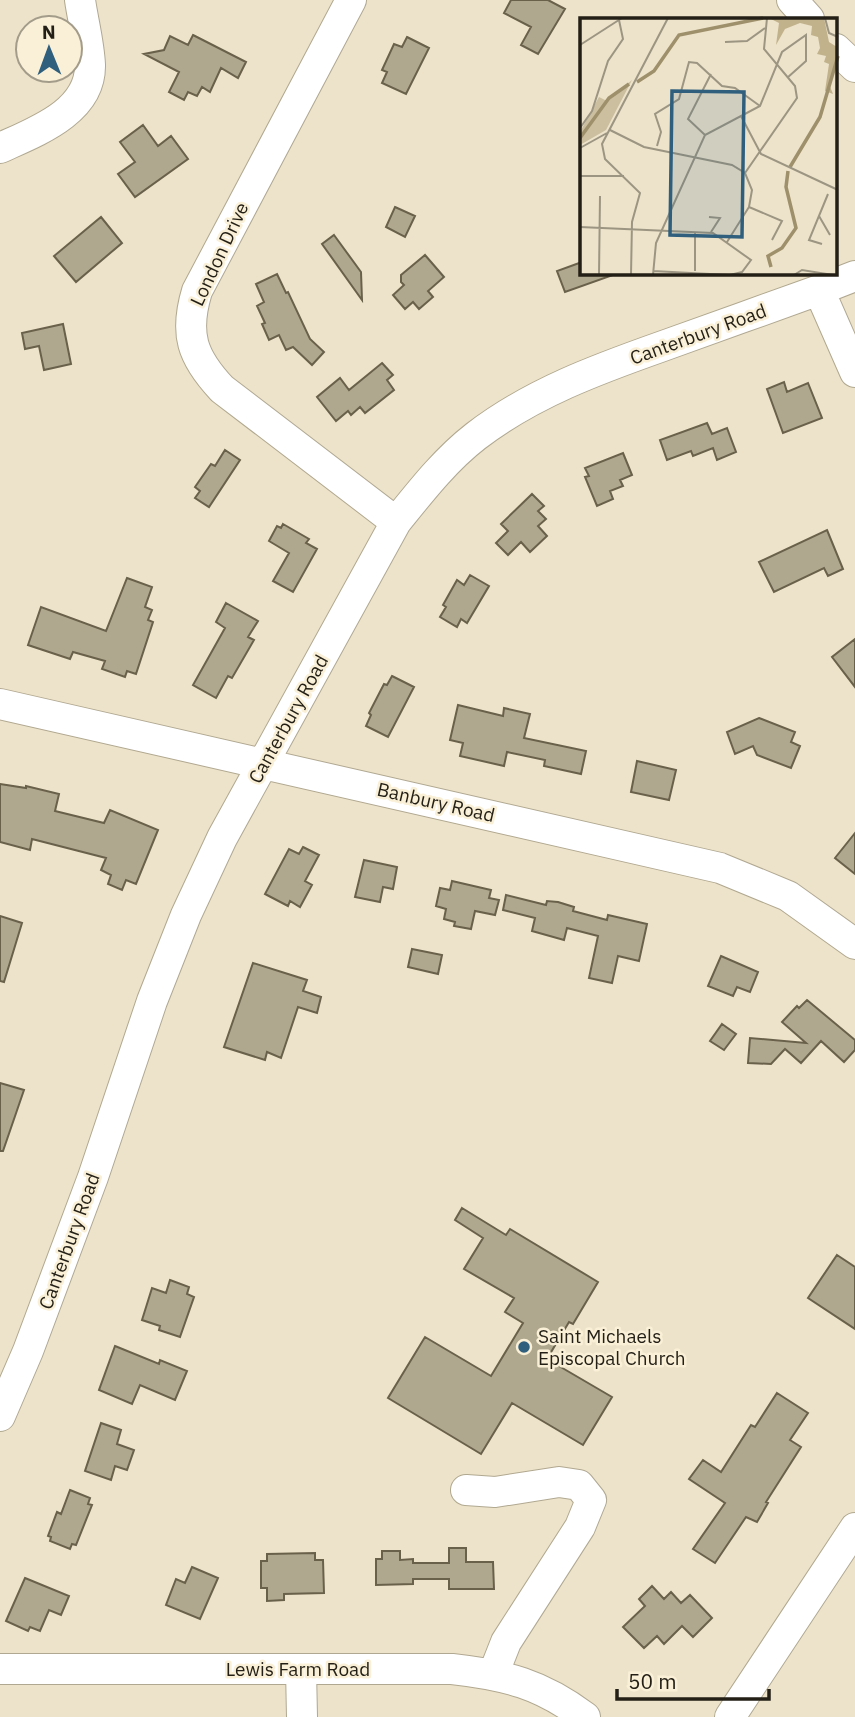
<svg xmlns="http://www.w3.org/2000/svg" width="855" height="1717" font-family="'IBM Plex Sans',sans-serif">
<rect width="100%" height="100%" fill="#ede3ca"/>
<path fill="#b0a78f" stroke="#6a614b" stroke-width="2" d="M511,0H548L565,9L538,54L521,45L531,27L504,13Z
M193,35L246,62L238,78L221,68L210,92L202,87L197,96L188,92L184,100L169,92L179,72L144,54L164,50L170,36L188,45Z
M407,37L429,48L406,94L382,83L387,72L382,70L394,44L402,47Z
M143,125L158,146L171,136L188,159L135,197L118,174L135,162L120,142Z
M395,207L415,216L405,237L386,227Z
M101,217L122,243L76,282L54,256Z
M334,235L361,272L362,300L322,244Z
M425,255L444,277L428,291L433,297L419,309L413,302L405,309L393,295L404,285L401,282V275Z
M582,262V273H612L613,275L565,292L557,271Z
M277,274L286,293L288,292L310,339L324,352L312,365L293,347L286,350L279,335L269,340L262,324L265,323L257,306L264,302L256,284Z
M63,324L71,364L44,370L39,346L25,349L22,333Z
M382,363L393,375L387,380L394,390L365,413L360,407L351,415L348,411L336,421L317,397L340,378L349,390Z
M784,382L787,392L808,383L822,418L783,433L767,389Z
M707,423L712,434L727,428L736,452L717,460L713,448L693,456L691,451L667,460L660,440Z
M225,450L240,460L209,507L195,498L200,491L195,487L211,464L215,466Z
M623,453L632,475L620,480L623,486L610,491L613,499L597,506L585,477L589,476L585,468Z
M532,494L544,506L538,511L546,519L538,526L547,536L530,552L521,542L508,555L496,543L508,531L501,524Z
M283,524L309,539L306,543L317,549L293,592L273,581L289,553L269,541L277,526L281,528Z
M827,530L843,569L828,576L824,568L774,592L759,562Z
M470,575L489,586L467,623L461,619L457,627L440,617L446,607L443,605L457,580L464,585Z
M127,578L152,587L145,607L152,610L148,620L153,622L136,674L127,671L125,677L102,669L105,661L73,652L70,659L28,645L41,607L106,631Z
M226,603L258,621L248,637L254,640L232,678L228,676L216,698L193,685L225,628L216,622Z
M855,639V687L832,657Z
M392,676L414,687L388,737L366,726L371,715L369,713L384,684L387,685Z
M458,705L503,716L504,708L530,714L524,738L586,751L581,774L544,766L545,760L507,752L504,766L460,756L463,743L450,740Z
M759,718L795,732L791,742L800,746L791,768L757,755L753,746L735,754L727,732Z
M637,761L676,770L669,800L631,792Z
M0,784L26,788V786L59,794L55,811L104,823L110,810L158,830L136,884L126,880L122,890L108,884L111,875L101,870L106,858L32,839L30,850L0,842Z
M855,833V874L835,858Z
M303,847L319,855L305,881L312,885L300,907L290,901L288,906L265,894L289,849L299,854Z
M364,860L397,867L393,889L383,887L380,902L355,897Z
M452,881L491,890L489,898L499,900L495,915L475,911L471,929L454,926L455,922L444,919L446,909L436,906L440,888L450,890Z
M506,895L546,905L547,901L558,902L574,907L573,911L607,920L608,915L647,924L639,961L618,956L612,983L589,978L598,936L567,928L564,940L532,931L535,918L503,910Z
M0,916L22,923L4,982L0,981Z
M412,949L442,955L438,974L408,967Z
M721,956L758,972L750,992L737,987L733,996L708,986Z
M253,963L307,980L303,991L321,997L317,1013L298,1007L281,1058L267,1052L265,1060L224,1047Z
M807,1000L855,1040V1050L844,1062L821,1041L801,1063L785,1049L771,1064L748,1063L750,1038L806,1043L782,1022L797,1006L799,1008Z
M722,1024L736,1034L724,1050L710,1041Z
M0,1083L24,1090L3,1151H0Z
M462,1208L506,1235L510,1229L598,1282L573,1324L569,1322L547,1359L612,1397L583,1445L512,1403L481,1454L388,1398L425,1337L491,1376L523,1323L505,1312L514,1298L464,1269L483,1238L455,1220Z
M837,1255L855,1267V1329L808,1298Z
M170,1280L189,1287L187,1294L194,1297L180,1337L159,1330L160,1326L142,1320L152,1288L166,1293Z
M115,1346L159,1364L160,1360L187,1371L175,1400L140,1385L132,1404L99,1390Z
M777,1393L808,1413L790,1440L801,1447L766,1502L768,1503L757,1522L746,1517L715,1563L693,1549L725,1503L689,1479L703,1460L721,1472L751,1425L755,1427Z
M101,1423L121,1430L117,1444L134,1450L127,1470L115,1466L111,1480L85,1471Z
M70,1490L90,1498L88,1504L92,1505L76,1545L72,1544L70,1549L50,1541L51,1537L48,1536L57,1512L61,1514Z
M449,1548H466V1562H493L494,1589H449V1579H413V1584L376,1585V1559H382V1551H400V1560L413,1559V1563H449Z
M315,1553V1560H323L324,1593L284,1594V1600L267,1601V1588H261V1561H267V1554Z
M192,1567L218,1578L200,1619L166,1605L176,1579L185,1583Z
M25,1578L69,1596L61,1615L49,1610L40,1631L30,1627L28,1631L6,1621Z
M652,1586L664,1599L671,1592L681,1603L690,1595L712,1618L693,1637L682,1626L664,1644L657,1636L644,1648L623,1627L645,1606L639,1599Z"/>
<g fill="none" stroke-linecap="round" stroke-linejoin="round">
<defs>
<path id="minor" d="M351,0L197,291C184,334 192,357 222,389L396,522
M792,0L809,19
M836,49L855,67
M0,148C35,132 91,112 90,65C89,43 83,21 80,0
M819,290L855,372
M0,704L720,868L788,896L855,944
M0,1416L28,1351L93,1177L152,1001L186,915L222,838L396,522C421,491 445,460 476,436C532,393 598,369 663,346C715,327 767,309 819,290L855,276
M466,1490L495,1492L559,1482L579,1485L591,1500L580,1527L506,1642L493,1675
M0,1669H452C506,1675 541,1684 585,1717
M301,1669L302,1717
M730,1717L855,1528"/>
</defs>
<use href="#minor" stroke="#b1a891" stroke-width="32"/>
<use href="#minor" stroke="#fff" stroke-width="30"/>
</g>
<circle fill="#2f5f7d" stroke="#faf0d7" stroke-width="2.5" cx="524" cy="1347" r="7"/>
<g text-anchor="middle" stroke-width="5" stroke-linejoin="round" paint-order="stroke">
<g font-size="19" fill="#231f16" stroke="#faf0d7">
<text transform="translate(219 254) rotate(-65)" y="7">London Drive</text>
<text transform="translate(698 334) rotate(-20)" y="7">Canterbury Road</text>
<text transform="translate(288 719) rotate(-61)" y="7">Canterbury Road</text>
<text transform="translate(436 802) rotate(13)" y="7">Banbury Road</text>
<text transform="translate(69 1241) rotate(-70)" y="7">Canterbury Road</text>
<text x="298" y="1676">Lewis Farm Road</text>
</g>
<g font-size="19" fill="#231f16" stroke="#faf0d7" text-anchor="start">
<text x="538" y="1343">Saint Michaels<tspan x="538" dy="22">Episcopal Church</tspan></text>
</g>
</g>
<g transform="translate(580 18)">
<rect width="257" height="257" fill="#ede3ca"/>
<path d="M52,62L26,112L0,127V114L19,79L27,83Z" fill="#cbbfa0"/>
<path d="M189,0H244L249,24L257,29V46L249,66L253,76L245,73L249,46L244,44L246,38L237,36L240,30L238,19L231,17L232,8L220,5L205,11L196,27L199,5Z" fill="#c1b28c"/>
<path fill="none" stroke="#9f906c" stroke-width="3.5" d="M57,64L74,53L99,17L183,0M0,120L29,80L49,66M210,149L240,99L258,38M191,249L188,238L202,230L216,210L206,169L208,153"/>
<path fill="none" stroke="#9c9582" stroke-width="2" d="M245,0L249,15L258,19M145,24L167,23L185,10M0,27L42,0M161,98L181,136L258,172M0,110L12,93L28,43L43,21L39,2M30,112L64,129L152,147L165,155L172,172L169,189L147,224M125,117L108,101L131,56M77,128L81,114L75,96L99,81L109,44L117,45L142,68L155,70L180,88M0,130L27,115M165,155L217,80L215,68L184,31L187,0M0,158H44M169,189L202,203L192,222M239,198L250,217M129,199L140,200L131,214M0,209L133,215L171,242L162,254L150,257M242,226L229,222L248,176M73,253L149,257M115,253V214M19,257L20,178M51,257L52,204L60,175L25,141L22,126L88,0M73,257L76,225L125,117L180,88L202,34L226,17V43L207,60M214,257L222,252L253,257"/>
<path fill="#2f5f7d" fill-opacity="0.15" stroke="#2f5f7d" stroke-width="3.5" d="M92,73L164,74L162,219L90,217Z"/>
<rect width="257" height="257" fill="none" stroke="#231f16" stroke-width="3.5"/>
</g>
<g transform="translate(49 49) rotate(359)"><circle r="33" fill="#faf0d7" stroke="#a49c8a" stroke-width="2"/>
<path d="M0-5L12 26L0 18L-12 26Z" fill="#2f5f7d"/>
<text y="-10" font-size="19" font-weight="bold" text-anchor="middle" fill="#231f16">N</text>
</g>
<path d="M617 1689v10h152v-10" fill="none" stroke="#231f16" stroke-width="3.5"/>
<text x="628" y="1689" font-size="21" fill="#231f16" stroke="#faf0d7" stroke-width="5" paint-order="stroke">50 m</text>
</svg>
